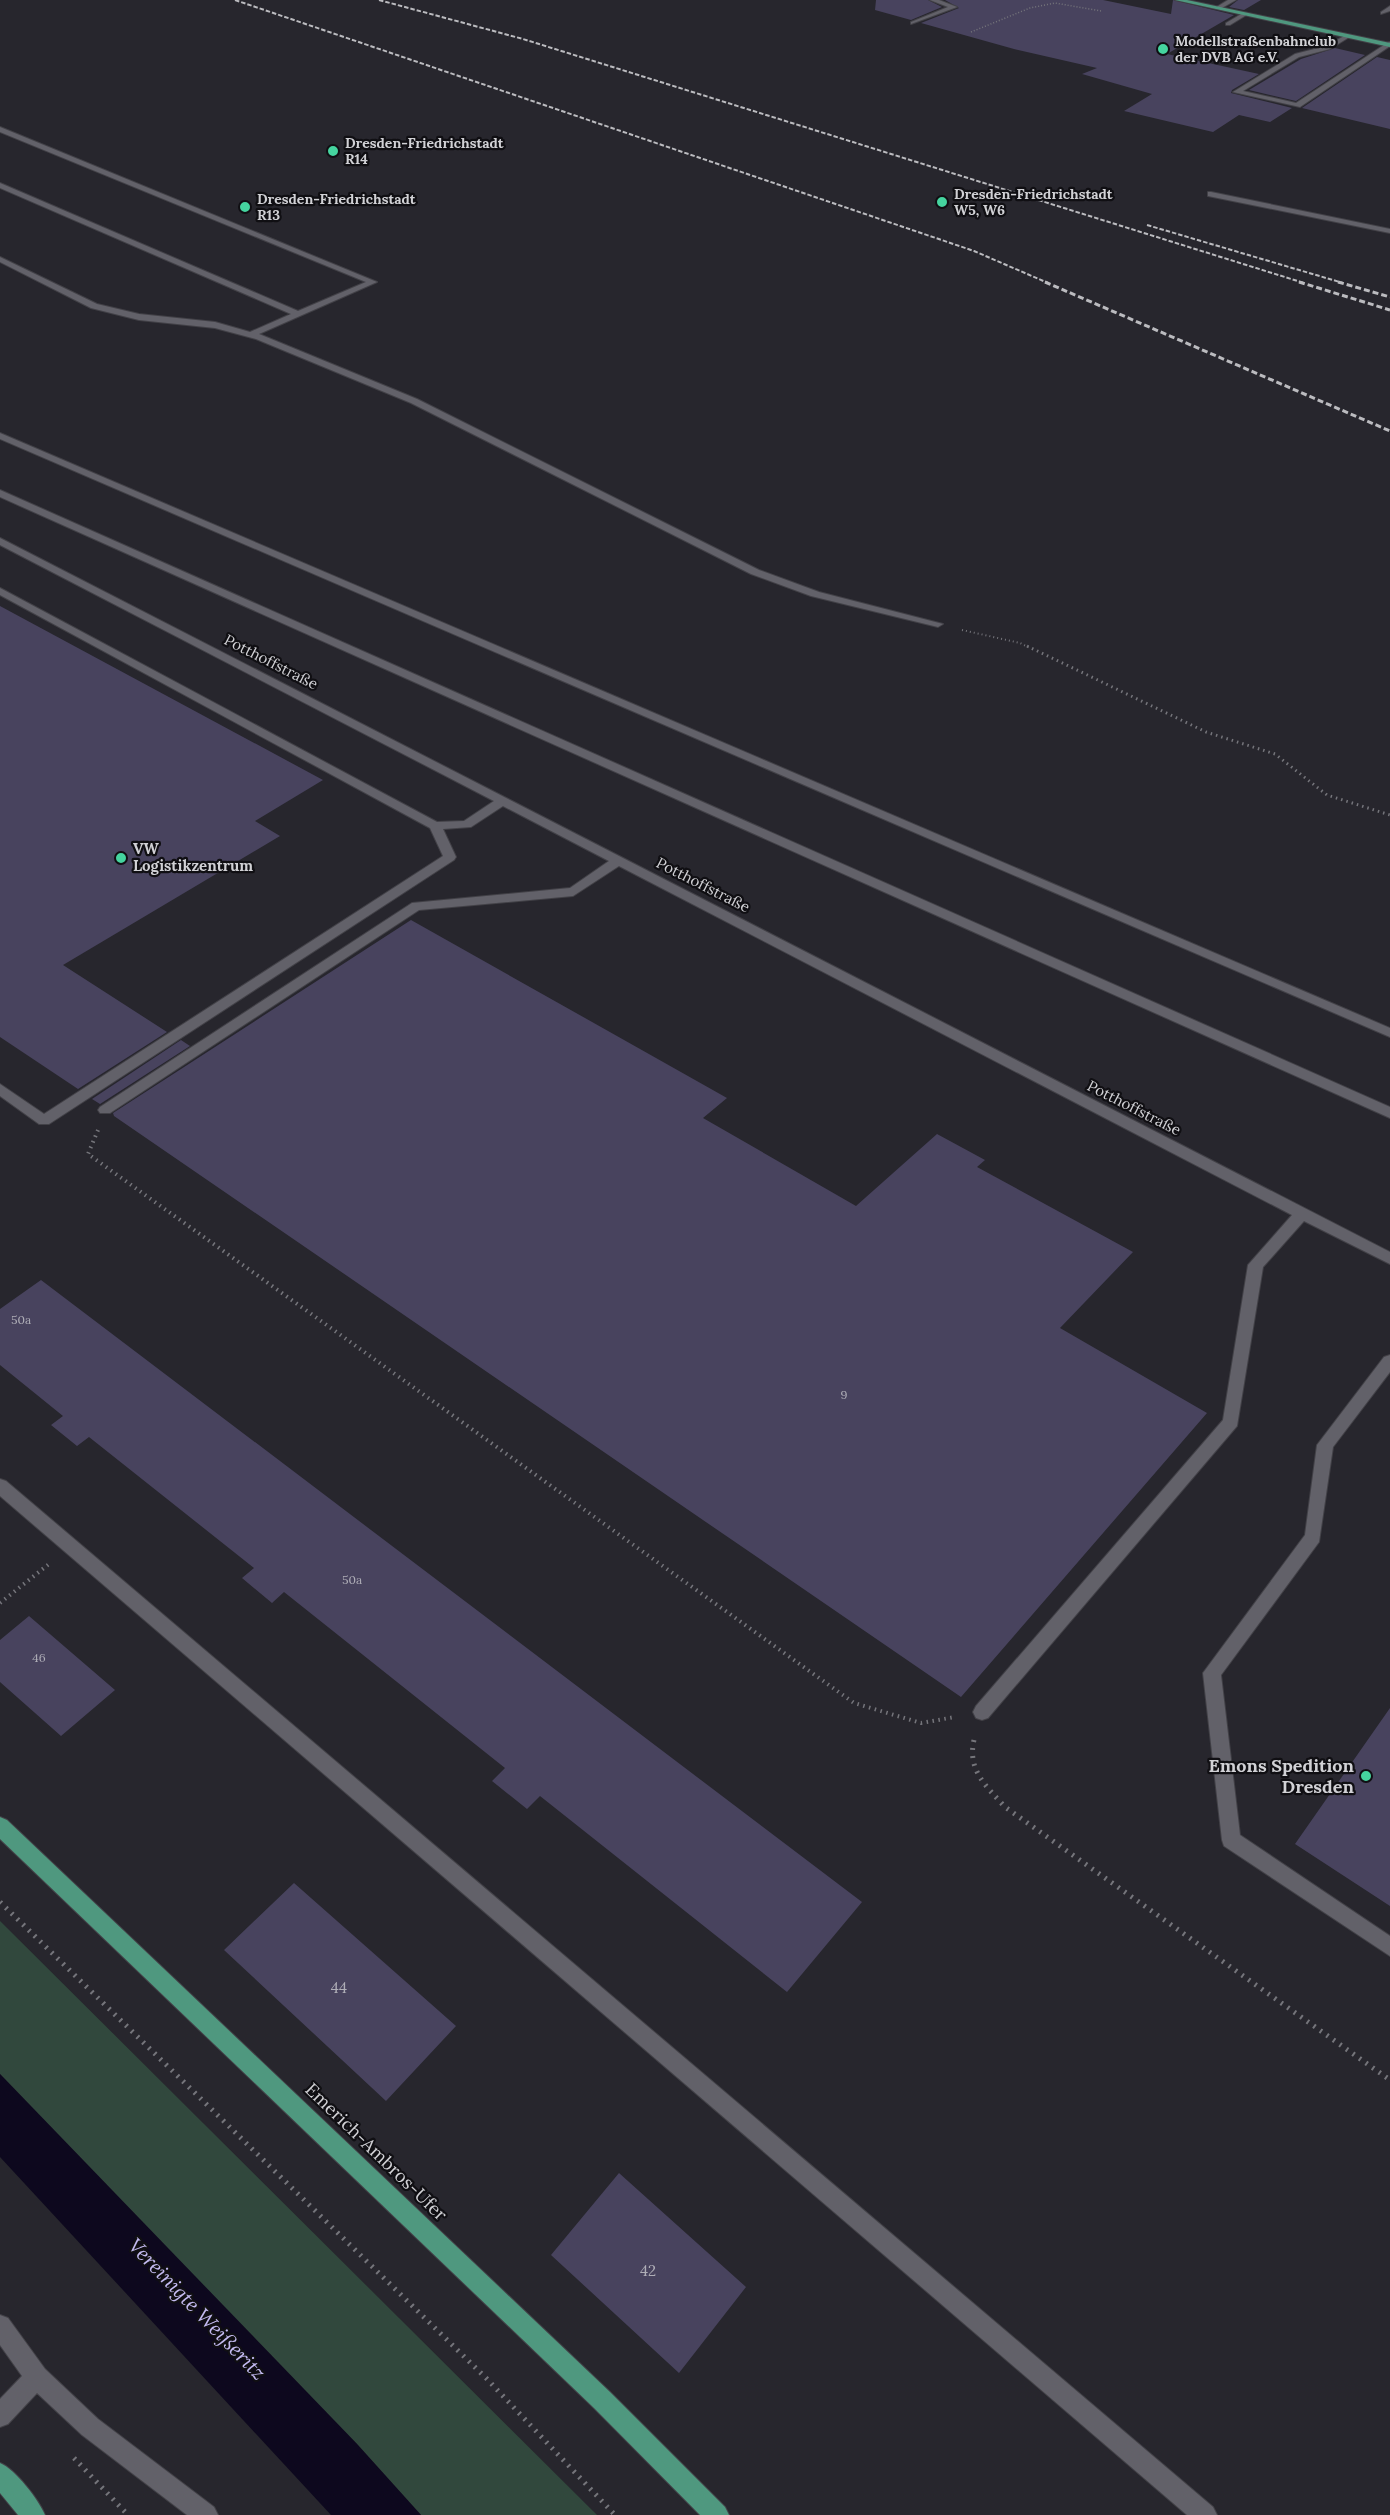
<svg xmlns="http://www.w3.org/2000/svg" width="1390" height="2515" font-family="Lora,serif">
<rect width="100%" height="100%" fill="#27262d"/>
<path fill="#31483d" d="M0,1921L593,2511L597,2515H421L357,2444L0,2074Z"/>
<path fill="#0d081e" d="M0,2074L357,2444L421,2515H331L0,2157Z"/>
<path fill="#48435e" d="M876,0H928L942,7L911,20L875,10Z
M945,0H1103L1171,14L1173,0L1234,15L1167,54L1259,74L1232,90L1231,93L1292,108L1270,122L1239,115L1213,132L1124,111L1152,94L1082,74L1097,68L1014,49L921,23L959,8Z
M1238,0H1261L1244,10L1229,7Z
M1335,48L1365,55L1296,101L1249,90L1301,59Z
M1377,57L1390,60V129L1302,108Z
M0,606L323,780L255,821L280,836L63,965L167,1032L78,1089L0,1037Z
M411,920L727,1098L703,1118L856,1206L937,1134L985,1160L977,1167L1133,1252L1060,1328L1207,1413L961,1697L114,1116L113,1113Z
M181,1040L190,1046L100,1104L92,1099Z
M41,1280L862,1902L787,1992L540,1796L527,1809L492,1781L505,1768L284,1592L272,1603L242,1578L254,1568L89,1437L77,1446L51,1425L63,1416L0,1365V1309Z
M29,1616L115,1690L61,1736L0,1682V1640Z
M1390,1708V1906L1295,1844Z
M294,1883L456,2026L386,2101L224,1950Z
M619,2173L746,2287L679,2373L551,2255Z"/>
<g fill="none" stroke-linecap="round" stroke-linejoin="round">
<defs>
<path id="minor" d="M930,0H939L957,7L911,24V22L948,7Z
M1228,0H1236L1220,9L1215,8Z
M1390,6V11L1381,14V12Z
M1243,13L1248,14L1230,25H1226V23Z
M1346,35L1351,36L1330,49L1299,57L1243,91L1296,103L1387,43L1390,42V46L1300,107L1233,92L1295,54L1326,46Z
M0,127L377,282L259,334L417,399L759,570L819,592L943,624L938,627L811,596L751,574L411,403L256,339L215,328L139,320L91,308L0,262V257L97,304L139,314L215,322L250,332L291,314L0,188V183L298,311L366,282L0,132Z
M1211,192L1390,229V233L1208,196V192Z
M0,433L1390,1028V1037L0,439Z
M0,490L1390,1107V1118L0,497Z
M0,538L1390,1252V1264L1304,1221L1263,1267L1237,1426L988,1718L982,1720L976,1718L973,1712L976,1706L1223,1420L1248,1265L1292,1215L619,866L573,896L419,910L110,1113H100L98,1110L100,1107L412,903L570,888L609,861L503,806L471,827L443,829L456,857L454,860L49,1124H39L0,1096V1084L44,1114L443,856L430,828L0,595V588L437,822L464,821L494,801L0,545Z
M1390,1355V1372L1333,1447L1319,1542L1221,1675L1240,1835L1390,1936V1956L1224,1846L1222,1840L1203,1673L1305,1535L1317,1445L1384,1357Z
M0,1479L6,1481L1213,2507L1217,2515H1187L0,1496Z
M0,2315L8,2318L45,2369L98,2419L214,2507L218,2515H187L82,2435L37,2393L8,2424L0,2427V2399L22,2376L0,2345Z"/>
<path id="major" d="M1175,0H1187L1390,43V47Z
M0,1817L7,1820L610,2392L725,2507L729,2515H700L594,2408L0,1839Z
M0,2463C15,2469 39,2500 45,2515H18L0,2493Z"/>
</defs>
<use href="#minor" stroke="#424147" stroke-width="2"/>
<use href="#major" stroke="#424147" stroke-width="2"/>
<path stroke="#75757b" stroke-width="1.5" stroke-dasharray="1 2" stroke-linecap="butt" d="M971,32L1030,8L1055,3L1101,11"/>
<path stroke="#75757b" stroke-width="2" stroke-dasharray="1 3" stroke-linecap="butt" d="M962,630L1020,643L1030,648"/>
<path stroke="#75757b" stroke-width="3" stroke-dasharray="1.5 4" stroke-linecap="butt" d="M1027,646L1206,732L1275,754L1327,795L1390,815"/>
<path stroke="#75757b" stroke-width="4" stroke-dasharray="1.5 4.5" stroke-linecap="butt" d="M98,1130L88,1154L854,1703L921,1723L955,1717
M0,1603L49,1564"/>
<path stroke="#75757b" stroke-width="5" stroke-dasharray="2 6" stroke-linecap="butt" d="M974,1740C967,1770 986,1786 1005,1807L1390,2080
M0,1902L487,2379L615,2515
M74,2458L128,2515"/>
<use href="#minor" fill="#626169" fill-rule="evenodd"/>
<use href="#major" fill="#4f987f" fill-rule="evenodd"/>
<path stroke="#bbbbbf" stroke-width="2" stroke-dasharray="4.5 2" stroke-linecap="butt" d="M235,0L974,251L1048,283
M379,0L523,39L1304,283
M1147,225L1343,283"/>
<path stroke="#bbbbbf" stroke-width="3" stroke-dasharray="6 3" stroke-linecap="butt" d="M1045,282L1390,431
M1299,282L1390,310
M1338,282L1390,297"/>
</g>
<g fill="#45d49f" stroke="#100f13" stroke-width="2">
<circle cx="1163" cy="49" r="6"/>
<circle cx="333" cy="151" r="6"/>
<circle cx="942" cy="202" r="6"/>
<circle cx="245" cy="207" r="6"/>
<circle cx="121" cy="858" r="6"/>
<circle cx="1366" cy="1776" r="6"/>
</g>
<g text-anchor="middle" stroke-width="4.5" stroke-linejoin="round" paint-order="stroke">
<g font-size="12" fill="#afaeb7">
<text x="21" y="1324">50a</text>
<text x="844" y="1399">9</text>
<text x="352" y="1584">50a</text>
<text x="39" y="1662">46</text>
</g>
<g font-size="14" font-weight="bold" fill="#d1d1d5" stroke="#100f13" text-anchor="start">
<text x="1175" y="46">Modellstraßenbahnclub<tspan x="1175" dy="16">der DVB AG e.V.</tspan></text>
<text x="345" y="148">Dresden-Friedrichstadt<tspan x="345" dy="16">R14</tspan></text>
<text x="954" y="199">Dresden-Friedrichstadt<tspan x="954" dy="16">W5, W6</tspan></text>
<text x="257" y="204">Dresden-Friedrichstadt<tspan x="257" dy="16">R13</tspan></text>
</g>
<g font-size="15" fill="#d1d1d5" stroke="#100f13">
<text transform="translate(271 662) rotate(27)" y="5">Potthoffstraße</text>
<text transform="translate(703 885) rotate(27)" y="5">Potthoffstraße</text>
<text transform="translate(1134 1108) rotate(27)" y="5">Potthoffstraße</text>
</g>
<g font-size="15" font-weight="bold" fill="#d1d1d5" stroke="#100f13" text-anchor="start">
<text x="133" y="854">VW<tspan x="133" dy="17">Logistikzentrum</tspan></text>
</g>
<g font-size="15" fill="#afaeb7">
<text x="339" y="1993">44</text>
<text x="648" y="2276">42</text>
</g>
<g font-size="18" font-weight="bold" fill="#d1d1d5" stroke="#100f13" text-anchor="end">
<text x="1354" y="1772">Emons Spedition<tspan x="1354" dy="21">Dresden</tspan></text>
</g>
<g font-size="18" fill="#d1d1d5" stroke="#100f13">
<text transform="translate(376 2152) rotate(44)" y="6">Emerich-Ambros-Ufer</text>
</g>
<g font-size="20" font-style="italic" fill="#c3baf0" stroke="#100f13">
<text transform="translate(197 2309) rotate(46)" y="7">Vereinigte Weißeritz</text>
</g>
</g>
</svg>
